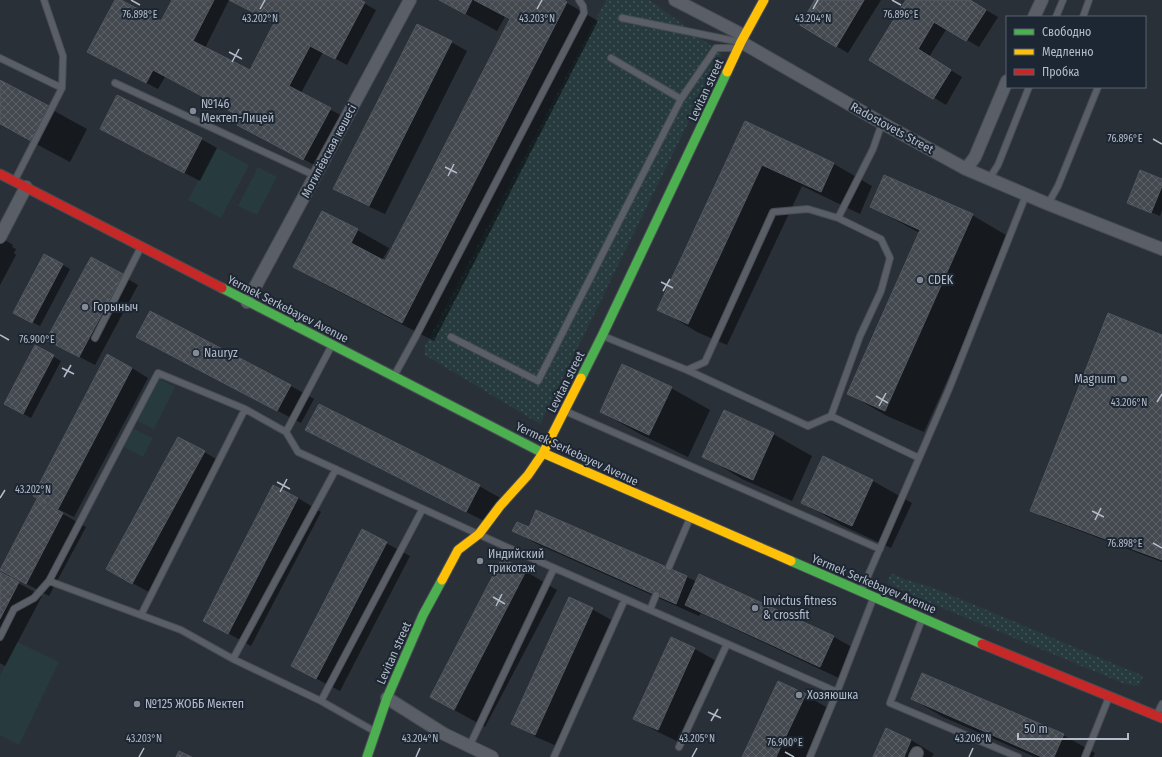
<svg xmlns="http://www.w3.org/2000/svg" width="1162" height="757" font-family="'Fira Sans Condensed',sans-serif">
<defs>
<pattern id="grass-dots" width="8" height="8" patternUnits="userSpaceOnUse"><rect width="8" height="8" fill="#273a3e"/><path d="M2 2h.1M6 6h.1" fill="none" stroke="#445559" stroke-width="1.8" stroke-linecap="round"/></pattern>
<pattern id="building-cross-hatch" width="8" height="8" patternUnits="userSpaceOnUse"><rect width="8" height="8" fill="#444950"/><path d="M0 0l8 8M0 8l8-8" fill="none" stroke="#5d6168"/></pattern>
</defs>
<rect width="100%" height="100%" fill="#2a3038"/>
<path fill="url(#grass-dots)" d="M606,0H650L722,54L540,424L425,355V346Z
M891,573L904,579L934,588L1143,676L1139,686L1125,684L928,602L887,583Z"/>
<path fill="#273a3e" d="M216,147L249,165L221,218L188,200Z
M258,167L277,177L257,215L238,206Z
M155,377L175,387L154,429L134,419Z
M130,427L153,438L143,457L120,445Z
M17,642L59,662L19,745L0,735V676Z"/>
<path fill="#0007" fill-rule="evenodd" d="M116,0H119L161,22L173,0H358L376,10L347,65L323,52L301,93L342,116L316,166L251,131L242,117L165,77L158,89L101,59ZM229,0L275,23L250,71L205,48Z
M440,0H562L598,21L434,341L326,285L294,267L357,230L389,248L382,260L386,262L510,20L505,17L497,31Z
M816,0H881L848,53L836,46Z
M907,0H969L998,17L979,47L947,28L929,57L962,77L946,105L871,59Z
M451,42L467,51L385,214L350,198L334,189Z
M0,81L87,129L70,162L0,125Z
M746,123L834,164L872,186L860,214L802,186L727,345L697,332L659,309Z
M101,129L201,139L217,148L200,181Z
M1162,180V210L1160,216L1129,203Z
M871,207L972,215L1011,238L924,432L887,416L849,394L920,233Z
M0,237L13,245L12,247L16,249L14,253L16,255L0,285Z
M91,258L138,285L95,365L47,340Z
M63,265L70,269L40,326L22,317Z
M1162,336V562L1043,517L1031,510Z
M36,347L61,361L31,418L5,404Z
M161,350L291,386L314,399L301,423Z
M132,368L148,378L74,517L50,505Z
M671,388L710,410L688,457L640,434L601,412Z
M307,430L479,486L502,499L490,524L330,443Z
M773,434L812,456L792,501L742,479L704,456Z
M204,452L220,461L149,592L123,578Z
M823,457L873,481L912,503L891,548L841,525L802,502Z
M298,498L321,512L251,646L204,620Z
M537,512L687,577L697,582L700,575L834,637L857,650L843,680L701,613L699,616L537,544L514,531L529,528Z
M63,514L86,527L49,596L1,570Z
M362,530L410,556L340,691L315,678Z
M525,571L557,590L485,727L431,697Z
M0,573L42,596L5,666L0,663Z
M592,609L615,622L559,747L536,737L513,723Z
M672,638L695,649L718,662L681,743L658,732L635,719Z
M805,695L828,708L806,757H743Z
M912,699L1063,735L1095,753L1093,757H1035L943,717Z
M911,740L934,754L932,757H874Z"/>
<path fill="url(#building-cross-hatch)" stroke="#52575f" d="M115,0H121L161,21L172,0H214L193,41L250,70L274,23L229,0H360L365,2L335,59L310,46L289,86L331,108L303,160L237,125L241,117L153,70L146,83L87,52Z
M439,0H472L465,14Z
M474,0H564L567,2L402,323L293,267L322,211L358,229L351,243L385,261L510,19Z
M815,0H864L836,47L800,25Z
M815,0H864L836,47L800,25Z
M906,0H970L986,10L966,41L934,22L918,49L951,70L933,99L869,60Z
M906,0H970L986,10L966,41L934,22L918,49L951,70L933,99L869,60Z
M417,24L452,41L369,206L333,189Z
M0,80L49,106L31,141L0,124Z
M117,95L202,138L184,173L100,129Z
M745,121L834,163L821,192L762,165L688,324L657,310Z
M1140,170L1162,179V186L1151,213L1127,203Z
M884,175L973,214L885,411L847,394L920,230L870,207Z
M44,254L63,264L32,323L13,313Z
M91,257L123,274L79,357L46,340Z
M150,311L291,385L277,411L136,337Z
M1108,313L1162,335V560L1030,511Z
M35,345L54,355L23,414L4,404Z
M107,354L132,368L58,509L33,496Z
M622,364L672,387L649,435L600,412Z
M319,404L480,485L466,512L305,430Z
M724,410L774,433L753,480L702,457Z
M178,437L205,451L132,584L106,569Z
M823,456L873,480L852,526L801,503Z
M273,485L298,498L228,634L203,621Z
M37,499L63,513L26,584L0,570Z
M536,510L687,576L676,604L512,531L517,522L529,527Z
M362,529L387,542L316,679L291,666Z
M502,558L526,571L454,710L430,697Z
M0,572L19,582L0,619Z
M699,574L834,636L820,667L685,605Z
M569,597L593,608L535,735L511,724Z
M671,637L695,648L658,730L633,719Z
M922,673L1064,734L1054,757H1042L911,699Z
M778,681L806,694L776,757H742Z
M886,728L911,740L904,757H873Z
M179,751L192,757H176Z"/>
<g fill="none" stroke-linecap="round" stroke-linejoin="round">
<defs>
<path id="lane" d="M44,0L63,56L62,88
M1056,17L1063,0
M1083,17L1089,0
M622,18L740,42
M0,58L62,88L15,180
M611,58L681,99L716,48H737
M115,83L316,176
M989,179L998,165L1029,87
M1048,204L1058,186L1098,87
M603,336L687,370L808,426L831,416L860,336L881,291L890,258L881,239L838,218L873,149L882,123
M451,337L538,381L681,99
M95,338L141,247
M687,370L705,362L773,212L808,209L838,218
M394,376L416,336L584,13L583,6L579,0
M565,411L880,549
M831,416L919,458
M286,432L332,345
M669,567L690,518
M861,592L949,389L1026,195
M650,610L656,595
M141,615L245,409
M922,619L890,703L1018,757
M0,637L14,609L34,598L49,581
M233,659L336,469
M321,701L422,510
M1157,714L1162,704
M374,731L321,701L233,659L181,630L49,581L158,373L245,409L286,432L298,452L511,549L837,692
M469,747L554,568
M679,747L727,644
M554,757L625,599
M810,757L837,692L873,599
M1085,757L1109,697"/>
<path id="street" d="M675,0L741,34
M1034,17L1042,0
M741,42L882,123L966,169L1048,204L1162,249
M966,169L975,157L1007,81
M0,237L26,187
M247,302L410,0
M387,698L444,734L492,757
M915,757L917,753"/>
<path id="fast" d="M222,288L543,453
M581,378L602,336L727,72
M791,561L982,644
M367,757L387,698L423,615L442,580"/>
<path id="slow" d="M727,72L741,42L764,0
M543,453L791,561
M442,580L458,550L479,534L500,506L528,475L543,453L581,378"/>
<path id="jam" d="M0,174L222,288
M982,644L1162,718"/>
</defs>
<use href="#lane" stroke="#484c53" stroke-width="8"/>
<use href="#street" stroke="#484c53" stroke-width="14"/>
<use href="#fast" stroke="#484c53" stroke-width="11"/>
<use href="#slow" stroke="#484c53" stroke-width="11"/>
<use href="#jam" stroke="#484c53" stroke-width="11"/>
<use href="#lane" stroke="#5a5e66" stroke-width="6"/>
<use href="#street" stroke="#5a5e66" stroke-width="12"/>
<use href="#fast" stroke="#4caf50" stroke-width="9"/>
<use href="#slow" stroke="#ffc107" stroke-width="9"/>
<use href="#jam" stroke="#c62828" stroke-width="9"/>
</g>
<path fill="none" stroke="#b4bcc9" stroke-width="1.5" d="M131,0L140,5M892,0L901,5M260,9L265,0M537,9L542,0M813,9L818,0M229,52L242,59M232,62L239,49M1153,139L1162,144M445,167L457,173M448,176L454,164M661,282L673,288M663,291L670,279M0,335L9,340M62,368L74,374M64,377L71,365M876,396L888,403M1157,402L1162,394M879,406L886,393M277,482L290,489M280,492L287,479M0,498L5,490M1092,511L1104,517M1095,520L1101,508M1153,543L1162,548M493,597L505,604M496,606L502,594M708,712L721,718M711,721L718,709M785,752L794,757M139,757L144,748M416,757L420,748M692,757L697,748M969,757L973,748"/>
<g fill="#848b96" stroke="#1d2633" stroke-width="1.5">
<circle cx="193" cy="111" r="4"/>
<circle cx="920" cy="280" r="4"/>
<circle cx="85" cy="307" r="4"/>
<circle cx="196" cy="353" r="4"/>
<circle cx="1124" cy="379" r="4"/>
<circle cx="480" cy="561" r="4"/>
<circle cx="755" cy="608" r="4"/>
<circle cx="799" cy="695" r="4"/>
<circle cx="137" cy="704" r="4"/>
</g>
<g text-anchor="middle" stroke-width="4" stroke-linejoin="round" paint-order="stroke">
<g font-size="12" fill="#b4bcc9" stroke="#1d2633">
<text transform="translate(706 90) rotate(-65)" y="4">Levitan street</text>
<text transform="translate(892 128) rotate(29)" y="4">Radostovets Street</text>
<text transform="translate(329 151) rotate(-62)" y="4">Могилёвская көшесі</text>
<text transform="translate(288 309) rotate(27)" y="4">Yermek Serkebayev Avenue</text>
<text transform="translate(566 382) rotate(-63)" y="4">Levitan street</text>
<text transform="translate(577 454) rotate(25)" y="4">Yermek Serkebayev Avenue</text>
<text transform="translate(874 584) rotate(23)" y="4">Yermek Serkebayev Avenue</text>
<text transform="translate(394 653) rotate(-66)" y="4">Levitan street</text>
</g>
<g font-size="12" fill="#b4bcc9" stroke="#1d2633" text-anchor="start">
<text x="201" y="108">№146<tspan x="201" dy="14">Мектеп-Лицей</tspan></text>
<text x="928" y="284">CDEK</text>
<text x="93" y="311">Горыныч</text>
<text x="204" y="357">Nauryz</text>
<text x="1116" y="383" text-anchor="end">Magnum</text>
<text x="488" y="558">Индийский<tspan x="488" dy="14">трикотаж</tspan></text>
<text x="763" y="605">Invictus fitness<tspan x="763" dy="14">&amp; crossfit</tspan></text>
<text x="807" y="699">Хозяюшка</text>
<text x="145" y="708">№125 ЖОББ Мектеп</text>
</g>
</g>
<g font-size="10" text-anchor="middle" fill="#b4bcc9" stroke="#1d2633" stroke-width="4" stroke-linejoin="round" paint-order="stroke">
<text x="901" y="18">76.896°E</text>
<text x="140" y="18">76.898°E</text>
<text x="260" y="22">43.202°N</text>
<text x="537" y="22">43.203°N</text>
<text x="813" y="22">43.204°N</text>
<text x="1125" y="142">76.896°E</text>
<text x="37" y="343">76.900°E</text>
<text x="1129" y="406">43.206°N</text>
<text x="33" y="493">43.202°N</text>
<text x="1125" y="547">76.898°E</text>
<text x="144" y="742">43.203°N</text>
<text x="420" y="742">43.204°N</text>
<text x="697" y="742">43.205°N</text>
<text x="973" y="742">43.206°N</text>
<text x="785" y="746">76.900°E</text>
</g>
<rect x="1006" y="16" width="140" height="72" fill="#1d2633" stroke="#59626f"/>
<rect x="1014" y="29" width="20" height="6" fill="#4caf50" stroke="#59626f"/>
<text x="1042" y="36" font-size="12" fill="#b4bcc9">Свободно</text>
<rect x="1014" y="49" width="20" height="6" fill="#ffc107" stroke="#59626f"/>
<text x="1042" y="56" font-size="12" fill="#b4bcc9">Медленно</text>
<rect x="1014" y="69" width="20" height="6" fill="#c62828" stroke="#59626f"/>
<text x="1042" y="76" font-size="12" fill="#b4bcc9">Пробка</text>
<path d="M1018 733v6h110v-6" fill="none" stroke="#b4bcc9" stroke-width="2"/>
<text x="1024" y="733" font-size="12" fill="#b4bcc9" stroke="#1d2633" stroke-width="3" paint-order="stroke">50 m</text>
</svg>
